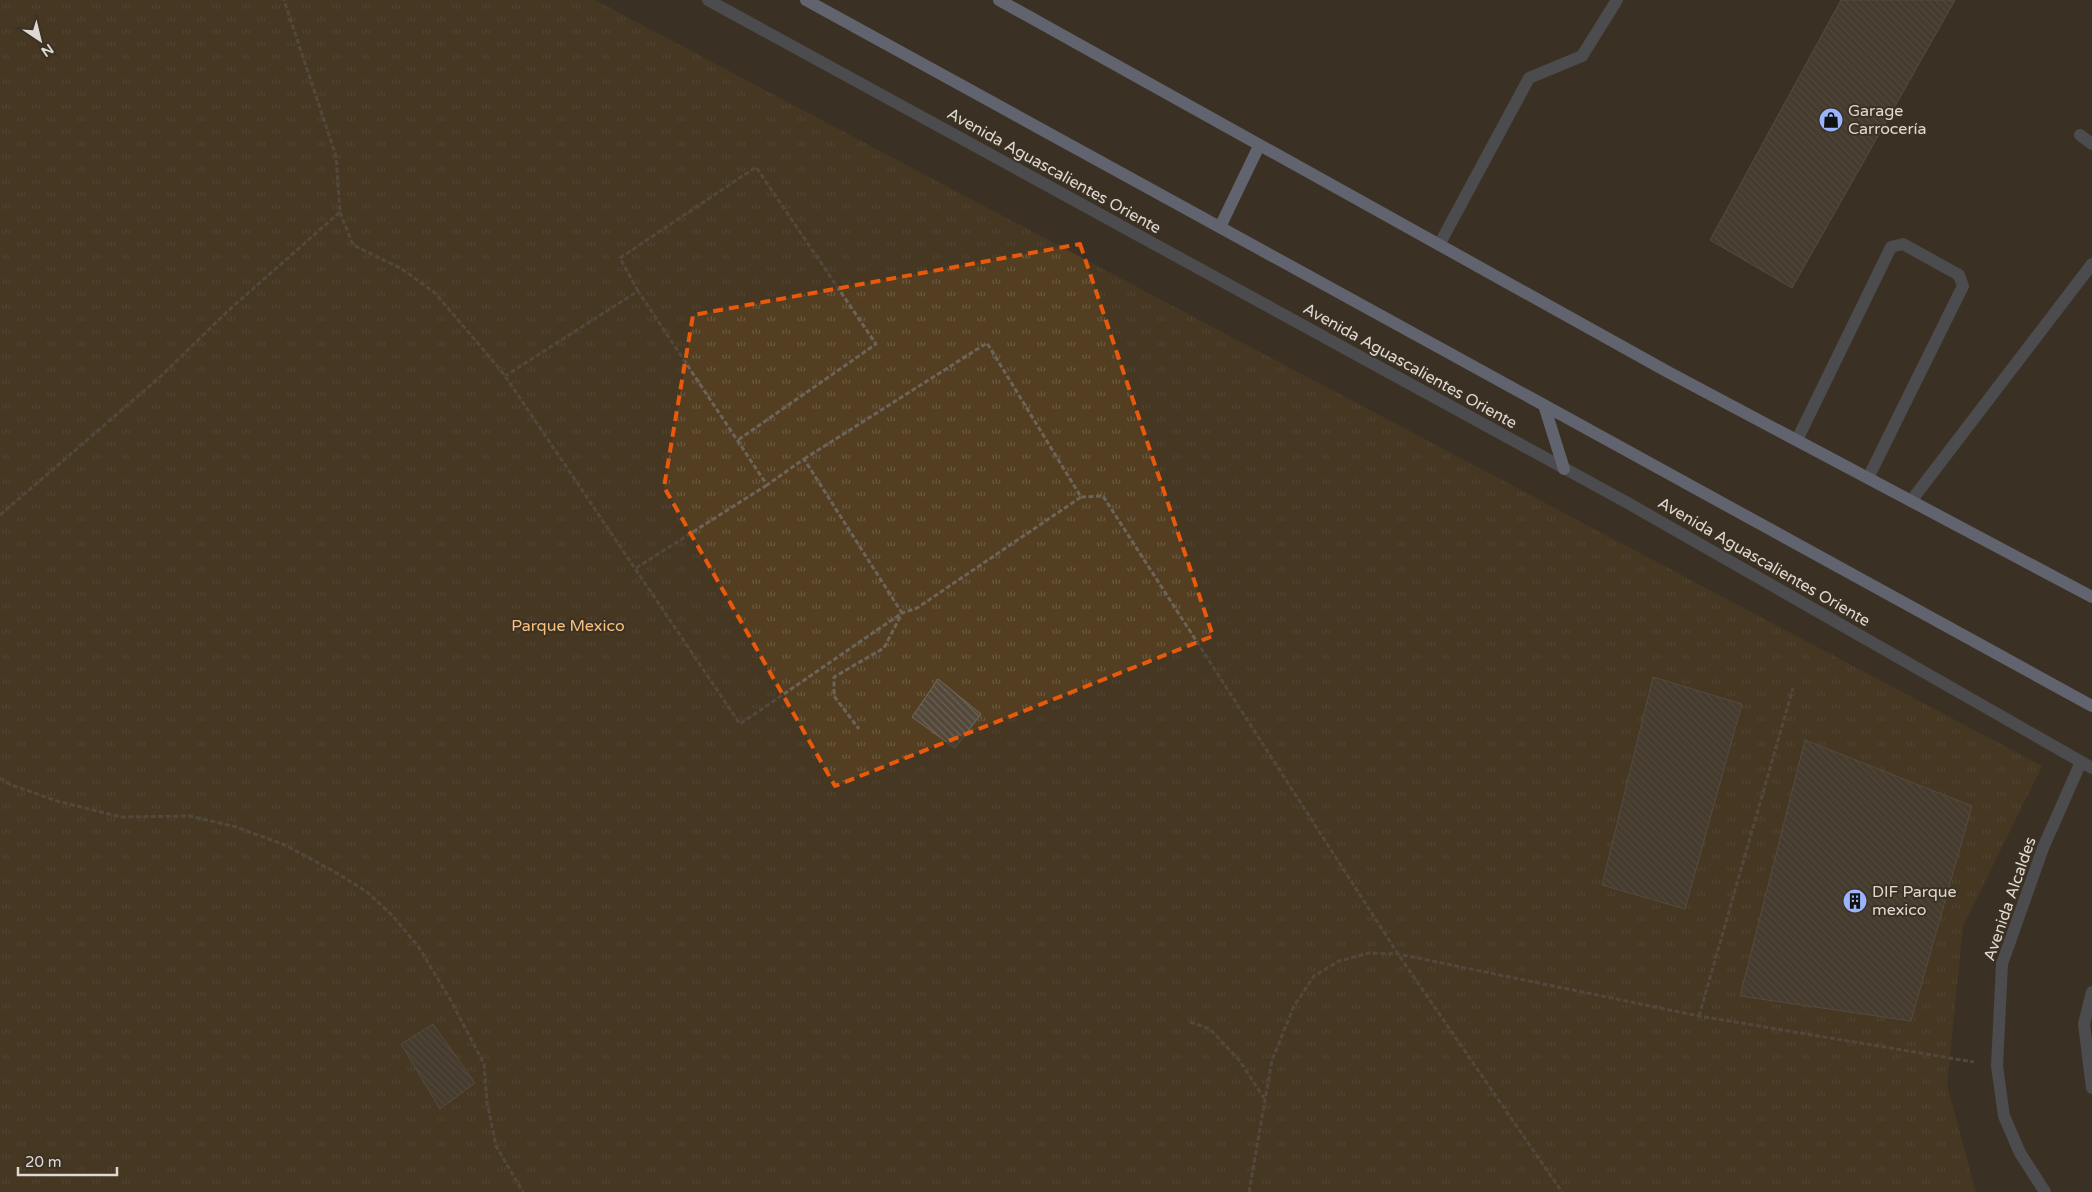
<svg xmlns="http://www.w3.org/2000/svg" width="2092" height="1192" font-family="'Varela Round',sans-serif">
<defs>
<pattern id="park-tufts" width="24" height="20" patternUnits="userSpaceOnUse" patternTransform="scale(1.25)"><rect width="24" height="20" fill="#533e21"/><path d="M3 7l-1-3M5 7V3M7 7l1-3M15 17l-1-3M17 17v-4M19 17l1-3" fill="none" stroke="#6b5940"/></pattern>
<pattern id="building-back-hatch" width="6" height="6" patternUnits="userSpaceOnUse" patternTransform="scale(1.25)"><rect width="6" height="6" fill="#53483a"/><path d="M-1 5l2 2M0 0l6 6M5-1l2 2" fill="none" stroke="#6b6255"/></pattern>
</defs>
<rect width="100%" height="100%" fill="#3b3124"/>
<!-- park -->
<path fill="url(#park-tufts)" d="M 0,0 L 595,0 L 2042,766 L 1963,926 L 1947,1085 L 1976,1192 L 0,1192 Z"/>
<!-- building -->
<path fill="url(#building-back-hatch)" stroke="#766a5b" d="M 1841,0 L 1955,0 L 1792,288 L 1710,240 Z
M 1653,677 L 1742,704 L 1685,909 L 1602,885 Z
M 938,679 L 981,714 L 955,748 L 912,717 Z
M 1805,740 L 1972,806 L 1911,1021 L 1740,996 Z
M 433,1024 L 475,1083 L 440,1109 L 401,1044 Z"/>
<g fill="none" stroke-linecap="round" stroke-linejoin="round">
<!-- path -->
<path stroke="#6d6459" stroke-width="3" stroke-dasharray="5 2.5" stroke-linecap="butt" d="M 340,212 L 353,245 L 402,269 L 435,293 L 488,355 L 505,376 L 740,724 L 902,613 L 804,459 L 767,485 L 638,291 L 505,376
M 638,291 L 620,258 L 756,167 L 876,344 L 738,440
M 804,459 L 987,343 L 1081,497 L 917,608 L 902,613 L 884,648 L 834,677 L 834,696 L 859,729
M 1081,497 L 1103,496 L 1398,954 L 1562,1192
M 0,515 L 160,377 L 230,309 L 340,212 L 336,156 L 284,0
M 636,568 L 767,485
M 0,778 L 9,784 L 57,801 L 121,817 L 190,816 L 236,827 L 285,845 L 335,872 L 367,892 L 391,914 L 418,946 L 450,999 L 484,1064 L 487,1102 L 496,1146 L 523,1192
M 1699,1016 L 1793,688
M 1190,1022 L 1210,1029 L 1239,1060 L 1264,1098
M 1249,1192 L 1272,1060 L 1294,1006 L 1314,976 L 1339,961 L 1369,953 L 1398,954 L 1699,1016 L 1974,1062"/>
<!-- minor -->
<path stroke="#626a7e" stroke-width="12" d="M 708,0 L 1626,502 L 2092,768
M 2080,135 L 2092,144
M 1439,245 L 1529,78 L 1582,56 L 1617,0
M 1797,440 L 1891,247 L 1903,244 L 1959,275 L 1963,286 L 1868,478
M 1911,501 L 2092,264
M 2092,992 L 2084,1024 L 2092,1088
M 2045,1192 L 2020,1153 L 2004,1116 L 1997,1066 L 2002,964 L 2043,848 L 2081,762"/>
<!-- major -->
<path stroke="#90a0c8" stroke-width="12" d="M 806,0 L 2092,706
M 999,0 L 1668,372 L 2092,597
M 1220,227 L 1259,146
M 1544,405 L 1564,469"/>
</g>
<!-- marked area -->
<path d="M0 0H2092V1192H0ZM 1080,244 L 1213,636 L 835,786 L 664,487 L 693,315 Z" fill="#3b3124" fill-opacity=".55" fill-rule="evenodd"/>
<path fill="none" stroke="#e8590c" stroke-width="4" stroke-dasharray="10 6" stroke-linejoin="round" d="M 1080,244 L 1213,636 L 835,786 L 664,487 L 693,315 Z"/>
<!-- icons -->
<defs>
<symbol id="shop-disc" viewBox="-11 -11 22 22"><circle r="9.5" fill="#9ab5fd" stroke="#3b3124"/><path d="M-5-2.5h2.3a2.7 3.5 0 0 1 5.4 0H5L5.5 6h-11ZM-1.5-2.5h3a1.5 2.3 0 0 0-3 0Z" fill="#111"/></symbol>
<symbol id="building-disc" viewBox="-11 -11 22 22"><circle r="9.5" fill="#9ab5fd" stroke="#3b3124"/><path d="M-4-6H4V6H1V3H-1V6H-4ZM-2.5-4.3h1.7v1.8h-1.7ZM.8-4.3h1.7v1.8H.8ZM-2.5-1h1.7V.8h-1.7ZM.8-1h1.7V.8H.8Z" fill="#111"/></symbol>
</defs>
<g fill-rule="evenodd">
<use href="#shop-disc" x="1817" y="106" width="28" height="28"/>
<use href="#building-disc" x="1841" y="887" width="28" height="28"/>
</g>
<g text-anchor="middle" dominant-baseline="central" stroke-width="4" stroke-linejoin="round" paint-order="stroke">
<!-- poi labels -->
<g font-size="16" fill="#e0d9d1" stroke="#3b3124" text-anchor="start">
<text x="1848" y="111">Garage<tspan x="1848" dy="18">Carrocería</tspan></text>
<text x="1872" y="892">DIF Parque<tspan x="1872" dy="18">mexico</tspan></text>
</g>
<!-- street labels -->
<g font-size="16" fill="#e0d9d1" stroke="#3b3124">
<text transform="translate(1054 171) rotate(29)">Avenida Aguascalientes Oriente</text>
<text transform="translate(1410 366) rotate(29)">Avenida Aguascalientes Oriente</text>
<text transform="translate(1764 562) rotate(30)">Avenida Aguascalientes Oriente</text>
<text transform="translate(2010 899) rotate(-71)">Avenida Alcaldes</text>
</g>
<!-- park labels -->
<g font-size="16" fill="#f6c27f" stroke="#3b3124">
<text x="568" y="626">Parque Mexico</text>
</g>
</g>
<!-- north arrow -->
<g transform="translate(40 40) rotate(145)" stroke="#3b3124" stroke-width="4" paint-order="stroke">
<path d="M0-4L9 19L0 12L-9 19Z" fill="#e0d9d1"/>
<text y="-8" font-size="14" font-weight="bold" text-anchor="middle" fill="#e0d9d1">N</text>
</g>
<!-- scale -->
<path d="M18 1167v8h99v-8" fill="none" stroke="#e0d9d1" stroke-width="2.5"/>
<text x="25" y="1167" font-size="15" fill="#e0d9d1" stroke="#3b3124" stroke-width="4" paint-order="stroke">20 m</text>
</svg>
